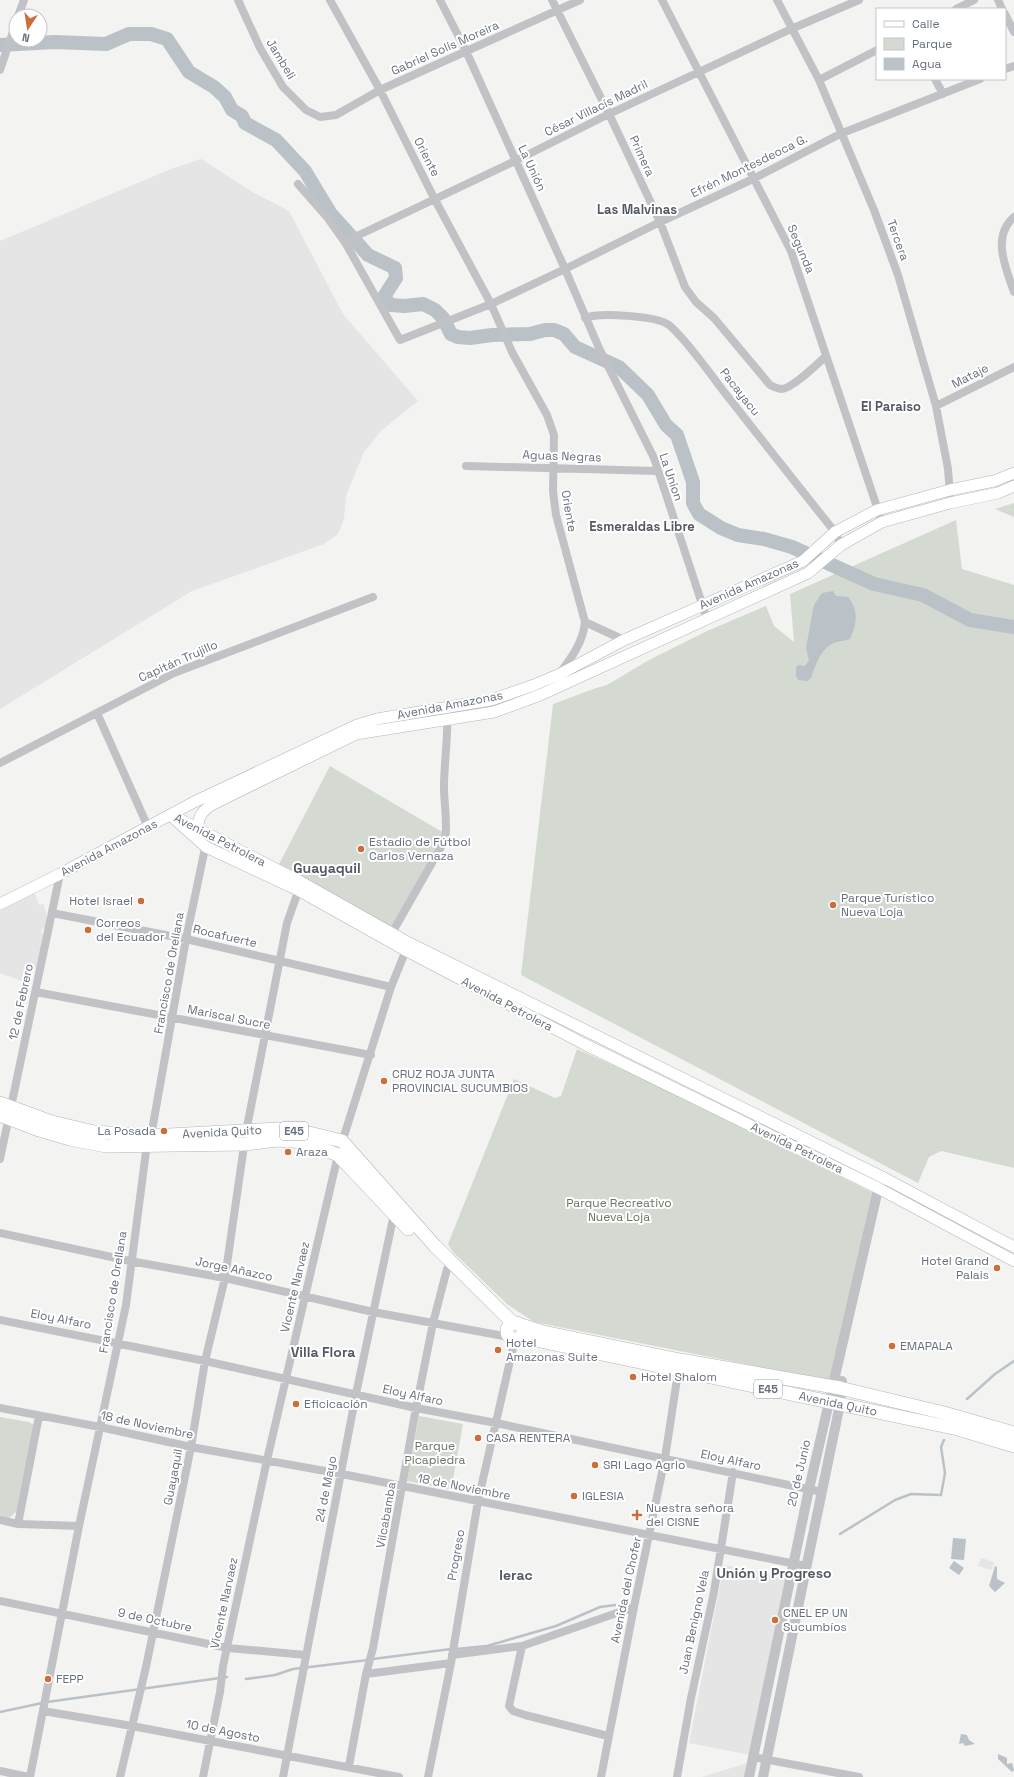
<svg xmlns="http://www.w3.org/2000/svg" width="1014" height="1777" font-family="'Space Grotesk',sans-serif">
<rect width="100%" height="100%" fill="#f3f4f1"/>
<!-- built -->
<path fill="#e4e5e4" d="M 201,159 L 251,191 L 289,211 L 343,314 L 418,401 L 382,430 L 364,452 L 346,496 L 344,519 L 338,534 L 324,544 L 192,591 L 0,709 L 0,241 L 171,169 Z
M 34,891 L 39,905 L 44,904 L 48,923 L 41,931 L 43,935 L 38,967 L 31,971 L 28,980 L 25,982 L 0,973 L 0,911 Z
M 981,1558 L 994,1562 L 992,1570 L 978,1566 Z
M 724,1565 L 788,1576 L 751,1755 L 689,1743 Z
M 747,1763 L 745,1777 L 702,1777 Z"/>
<!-- green -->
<path fill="#d4dad2" d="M 1014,503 L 1014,517 L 995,509 Z
M 956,520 L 962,569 L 1014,585 L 1014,1168 L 941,1151 L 929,1157 L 918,1183 L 521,975 L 553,704 L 596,688 L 607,685 L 649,660 L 707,631 L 766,606 L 774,626 L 794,642 L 790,594 Z
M 330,766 L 444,833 L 392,928 L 278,866 Z
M 577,1049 L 650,1082 L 873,1193 L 830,1381 L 534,1322 L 507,1304 L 453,1252 L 448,1244 L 514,1079 L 555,1098 L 561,1096 Z
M 419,1416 L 463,1424 L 451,1490 L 407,1481 Z
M 0,1417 L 29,1422 L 34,1425 L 17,1511 L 8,1519 L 0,1517 Z"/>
<!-- water -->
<path fill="#bac1c7" d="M 833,591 L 836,596 L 848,597 C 859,610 857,624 850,639 C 844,641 837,641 832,644 C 820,650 815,667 811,678 L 807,681 L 798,680 L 796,676 L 796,668 L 798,665 L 805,666 L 809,660 L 806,648 L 812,615 L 814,605 L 822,593 Z
M 953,1538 L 966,1539 L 964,1560 L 951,1559 Z
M 954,1561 L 964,1568 L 959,1575 L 949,1568 Z
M 995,1566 L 997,1567 L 997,1579 L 1005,1583 L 995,1592 L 989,1586 Z
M 961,1734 L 967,1735 L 969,1740 L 975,1744 L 965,1746 L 963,1743 L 959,1744 Z
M 998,1754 L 1007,1758 L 1007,1764 L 1012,1763 L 1014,1770 L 1012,1772 L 998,1759 Z"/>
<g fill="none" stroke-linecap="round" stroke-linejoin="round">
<!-- stream -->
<path stroke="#bac1c7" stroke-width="2.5" d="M 967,1399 L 995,1374 L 1014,1361
M 840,1534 L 895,1500 L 911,1494 L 941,1495 L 945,1473 L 941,1447 L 944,1440
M 456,1649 L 487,1646 L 556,1626 L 600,1607 L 615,1605 L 625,1607
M 373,1659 L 451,1649
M 246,1679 L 275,1675 L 293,1669 L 368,1660
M 47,1702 L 227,1677
M 0,1712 L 42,1703"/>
<!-- river -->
<path stroke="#bac1c7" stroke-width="14" d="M 0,45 L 55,42 L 106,44 L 129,34 L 151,34 L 167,39 L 189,72 L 214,87 L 225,97 L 232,110 L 242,116 L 245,123 L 276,140 L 290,155 L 305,171 L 331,214 L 368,255 L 395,268 L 396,278 L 385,295 L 386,300 L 391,305 L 404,306 L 423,304 L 435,310 L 443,318 L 451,334 L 458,337 L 470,338 L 492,335 L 530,334 L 545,330 L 554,330 L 564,334 L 575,347 L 619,367 L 648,395 L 666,425 L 677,435 L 693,482 L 693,503 L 699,514 L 721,528 L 738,535 L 764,539 L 792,547 L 874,584 L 923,595 L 970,620 L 1014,627"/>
<defs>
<path id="secondary" d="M 170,815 L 206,847 L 298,890 L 405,950 L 584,1044 L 878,1188 L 1014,1261
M 181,820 L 301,882 L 409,943 L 888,1180 L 1014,1247
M 198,828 C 198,816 202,812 211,805 L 356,734 L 494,712 L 540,695 L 808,573 L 841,545 L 882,522 L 950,503 L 998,493 L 1014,486
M 0,904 L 60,874 L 194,802 L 357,725 L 377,719 L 491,700 L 534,685 L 560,674 L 624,640 L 803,561 L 835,532 L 877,510 L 950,490 L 994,481 L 1014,473"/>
<g id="trunk">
<path id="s1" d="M 0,1103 L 52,1122 L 94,1132 L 151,1136 L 278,1129 L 309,1133 L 342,1141 L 435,1246 L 513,1323"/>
<path d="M 0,1115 L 36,1129 L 70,1139 L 106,1146 L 245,1144 L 277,1140 L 306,1142 L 338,1155 L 408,1229"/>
<circle cx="515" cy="1331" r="8"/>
<path d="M 521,1325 L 543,1332 L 680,1360 L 840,1388 L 944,1413 L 1014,1433"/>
<path id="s2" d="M 521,1337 L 958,1429 L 1014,1446"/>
</g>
</defs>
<!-- secondary casing -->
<use href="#secondary" stroke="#b2b5ba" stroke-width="12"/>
<!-- trunk casing -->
<use href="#trunk" stroke="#b3b5b8" stroke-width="14"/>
<!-- minor -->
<path stroke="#c0c2c5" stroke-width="8" d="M 238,0 L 260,48 L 283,87 L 306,110 L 320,117 L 336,115 L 380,90 L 580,0
M 330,0 L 380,90 L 434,198 L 491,304 L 512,352 L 547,415 L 554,435 L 553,491 L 556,515 L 585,622 C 583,642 572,657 560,673
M 440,0 L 466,51 L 565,269 L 599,348 L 654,458 L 707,619
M 552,0 L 609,114 L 660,222 L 685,287 L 696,302 L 714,318 L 770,385 C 774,387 778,389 782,389 C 793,388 817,364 826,356
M 662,0 L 791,251 L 882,522
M 777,0 L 819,80 L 874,210 L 898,275 L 936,406 L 948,469 L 950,495
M 998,0 L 1002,9
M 956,9 L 974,0
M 1005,14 L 1014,32
M 18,16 L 24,0
M 1005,69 L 1014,66
M 0,70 L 16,23
M 935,79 L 943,94
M 819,80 L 877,50
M 298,184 L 327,217 L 346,244 L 400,340 L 491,304 L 565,269 L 660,222 L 753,179 L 840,134 L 980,79
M 1014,217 C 991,237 1006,268 1014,292
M 346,244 L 359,235 L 515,161 L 609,114 L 791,29 L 859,0
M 585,318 C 599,312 657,316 669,325 C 687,340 710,374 725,393 C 762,440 798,486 835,532 L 841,545
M 936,406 L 1014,367
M 466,466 L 658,471
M 585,622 L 624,640
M 97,713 L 148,827
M 0,763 L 174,673 L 373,597
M 52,913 L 186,939 L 391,987
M 392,933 L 445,840 C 448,822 444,805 444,787 C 444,761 449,733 447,707
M 36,992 L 371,1055
M 0,1159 L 60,874
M 0,1233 L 130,1261 L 225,1278 L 373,1312 L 509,1337
M 0,1320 L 205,1361 L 416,1408 L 496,1423 L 822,1492
M 0,1408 L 100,1427 L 191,1447 L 342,1474 L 806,1566
M 0,1520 L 18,1524 L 79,1526
M 18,1524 L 39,1416
M 0,1601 L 228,1648 L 306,1655
M 522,1646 L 509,1706 L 513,1711 L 525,1715 L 608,1736
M 452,1655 L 522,1646 L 634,1607
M 366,1674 L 451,1663
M 43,1711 L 132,1726 L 399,1777
M 753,1757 L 859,1777
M 349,1766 L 366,1674 L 373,1648 L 416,1408 L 433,1323 L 447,1269
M 0,1771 L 29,1777
M 30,1777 L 79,1526 L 126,1305 L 147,1144 L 151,1136 L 186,939 L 208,834
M 120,1777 L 146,1667 L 191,1447 L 205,1361 L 225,1278 L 246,1132 L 287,923 L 300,886
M 203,1777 L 220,1692 L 223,1666 L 267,1460 L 338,1155 L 391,987 L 408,945
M 283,1777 L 356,1394 L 394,1214 L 396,1213
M 428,1777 L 451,1663 L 478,1501 L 515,1339
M 601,1777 L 634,1607 L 665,1458 L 679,1366
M 677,1777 L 691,1698 L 714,1592 L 733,1472"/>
<!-- tertiary -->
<path stroke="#c0c2c5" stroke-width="10" d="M 749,1777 L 809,1489 L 880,1181
M 763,1777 L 840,1404 L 842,1381"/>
<!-- secondary -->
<use href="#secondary" stroke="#fff" stroke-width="11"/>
<!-- trunk -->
<use href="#trunk" stroke="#fff" stroke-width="13"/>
</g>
<!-- markers -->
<g fill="#cb6e39" stroke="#fff" stroke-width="1.5">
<circle cx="361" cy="849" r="4"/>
<circle cx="141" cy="901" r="4"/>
<circle cx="833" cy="905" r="4"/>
<circle cx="88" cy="930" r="4"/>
<circle cx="384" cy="1081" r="4"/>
<circle cx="164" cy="1131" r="4"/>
<circle cx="288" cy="1152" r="4"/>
<circle cx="997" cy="1268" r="4"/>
<circle cx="892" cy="1346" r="4"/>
<circle cx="498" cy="1350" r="4"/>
<circle cx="633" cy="1377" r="4"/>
<circle cx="296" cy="1404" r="4"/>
<circle cx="478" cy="1438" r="4"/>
<circle cx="595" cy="1465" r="4"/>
<circle cx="574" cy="1496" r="4"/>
<path d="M635 1509h4v4h4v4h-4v4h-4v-4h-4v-4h4z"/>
<circle cx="775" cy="1620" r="4"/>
<circle cx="48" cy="1679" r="4"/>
</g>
<g text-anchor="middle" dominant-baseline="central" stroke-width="4" stroke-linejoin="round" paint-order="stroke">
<!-- shield labels -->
<g fill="#fff" stroke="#959ba5" stroke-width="1">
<rect x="280" y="1122" width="28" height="18" rx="3"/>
<rect x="754" y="1380" width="28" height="18" rx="3"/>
</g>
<g font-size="11" font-weight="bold" fill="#67707e">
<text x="294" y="1131">E45</text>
<text x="768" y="1389">E45</text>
</g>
<!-- street labels -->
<g font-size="12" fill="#67707e" stroke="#fff">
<text transform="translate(445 48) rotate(-24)">Gabriel Solís Moreira</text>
<text transform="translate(281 59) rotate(59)">Jambeli</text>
<text transform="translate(596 108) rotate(-26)">César Villacís Madril</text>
<text transform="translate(642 156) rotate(65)">Primera</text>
<text transform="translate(427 157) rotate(63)">Oriente</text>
<text transform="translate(749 166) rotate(-26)">Efrén Montesdeoca G.</text>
<text transform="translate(532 168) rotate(65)">La Unión</text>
<text transform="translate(898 240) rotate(70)">Tercera</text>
<text transform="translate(801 249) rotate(67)">Segunda</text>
<text transform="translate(970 376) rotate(-27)">Mataje</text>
<text transform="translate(740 392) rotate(52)">Pacayacu</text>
<text transform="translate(562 456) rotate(2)">Aguas Negras</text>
<text transform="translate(671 477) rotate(71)">La Union</text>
<text transform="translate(569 511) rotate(80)">Oriente</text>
<text transform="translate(749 584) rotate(-24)">Avenida Amazonas</text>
<text transform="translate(178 661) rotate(-24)">Capitán Trujillo</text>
<text transform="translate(450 705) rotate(-11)">Avenida Amazonas</text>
<text transform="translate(220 840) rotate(27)">Avenida Petrolera</text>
<text transform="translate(109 848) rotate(-28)">Avenida Amazonas</text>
<text transform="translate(225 936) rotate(13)">Rocafuerte</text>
<text transform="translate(169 973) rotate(-80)">Francisco de Orellana</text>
<text transform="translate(21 1002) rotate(-78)">12 de Febrero</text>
<text transform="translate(507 1004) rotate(28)">Avenida Petrolera</text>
<text transform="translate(229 1017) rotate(11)">Mariscal Sucre</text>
<text stroke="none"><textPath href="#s1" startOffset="227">Avenida Quito</textPath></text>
<text transform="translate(797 1148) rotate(26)">Avenida Petrolera</text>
<text transform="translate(234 1269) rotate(12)">Jorge Añazco</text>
<text transform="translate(295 1287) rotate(-77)">Vicente Narvaez</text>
<text transform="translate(113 1292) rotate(-81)">Francisco de Orellana</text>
<text transform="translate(61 1319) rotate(11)">Eloy Alfaro</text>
<text transform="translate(413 1395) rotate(12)">Eloy Alfaro</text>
<text stroke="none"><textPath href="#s2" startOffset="324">Avenida Quito</textPath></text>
<text transform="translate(147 1425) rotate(12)">18 de Noviembre</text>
<text transform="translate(731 1460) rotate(12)">Eloy Alfaro</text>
<text transform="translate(799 1473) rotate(-77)">20 de Junio</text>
<text transform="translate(173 1477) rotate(-79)">Guayaquil</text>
<text transform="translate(464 1487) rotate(11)">18 de Noviembre</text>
<text transform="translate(326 1489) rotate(-79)">24 de Mayo</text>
<text transform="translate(386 1515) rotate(-80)">Vilcabamba</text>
<text transform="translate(456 1555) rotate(-80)">Progreso</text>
<text transform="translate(626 1590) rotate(-78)">Avenida del Chofer</text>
<text transform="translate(224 1603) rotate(-78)">Vicente Narvaez</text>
<text transform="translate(155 1620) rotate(12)">9 de Octubre</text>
<text transform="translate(694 1622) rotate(-78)">Juan Benigno Vela</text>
<text transform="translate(223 1731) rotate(11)">10 de Agosto</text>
</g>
<!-- poi labels -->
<g font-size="12" fill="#67707e" stroke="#fff" text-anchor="start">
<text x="369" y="842">Estadio de Fútbol<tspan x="369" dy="14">Carlos Vernaza</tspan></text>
<text x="841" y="898">Parque Turístico<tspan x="841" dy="14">Nueva Loja</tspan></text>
<text x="133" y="901" text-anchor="end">Hotel Israel</text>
<text x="96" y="923">Correos<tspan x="96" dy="14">del Ecuador</tspan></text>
<text x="392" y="1074">CRUZ ROJA JUNTA<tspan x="392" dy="14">PROVINCIAL SUCUMBIOS</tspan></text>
<text x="156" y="1131" text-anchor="end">La Posada</text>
<text x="296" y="1152">Araza</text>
<text x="989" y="1261" text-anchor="end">Hotel Grand<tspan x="989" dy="14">Palais</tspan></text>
<text x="506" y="1343">Hotel<tspan x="506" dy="14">Amazonas Suite</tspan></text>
<text x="900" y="1346">EMAPALA</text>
<text x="641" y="1377">Hotel Shalom</text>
<text x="304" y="1404">Eficicación</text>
<text x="486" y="1438">CASA RENTERA</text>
<text x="603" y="1465">SRI Lago Agrio</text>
<text x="582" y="1496">IGLESIA</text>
<text x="646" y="1508">Nuestra señora<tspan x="646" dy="14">del CISNE</tspan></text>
<text x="783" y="1613">CNEL EP UN<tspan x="783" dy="14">Sucumbíos</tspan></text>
<text x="56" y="1679">FEPP</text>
</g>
<!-- park labels -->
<g font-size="12" fill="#667665" stroke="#fff">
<text x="619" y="1203">Parque Recreativo<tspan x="619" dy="14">Nueva Loja</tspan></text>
<text x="435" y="1446">Parque<tspan x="435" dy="14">Picapiedra</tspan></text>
</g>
<!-- neighbourhood labels -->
<g font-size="13" font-weight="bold" fill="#545a64" stroke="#fff">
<text x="637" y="209">Las Malvinas</text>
<text x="891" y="406">El Paraiso</text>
<text x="642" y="526">Esmeraldas Libre</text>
</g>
<!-- quarter labels -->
<g font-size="14" font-weight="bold" fill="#545a64" stroke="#fff">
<text x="327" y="868">Guayaquil</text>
<text x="323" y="1352">Villa Flora</text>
<text x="774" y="1573">Unión y Progreso</text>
<text x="516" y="1575">Ierac</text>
</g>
</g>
<!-- legend -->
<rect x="876" y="8" width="130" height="72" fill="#ffffff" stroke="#c2c6cb"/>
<rect x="884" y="21" width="20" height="6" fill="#ffffff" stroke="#c2c6cb"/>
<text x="912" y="28" font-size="12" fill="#67707e">Calle</text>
<rect x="884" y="38" width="20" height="12" fill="#d4dad2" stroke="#c2c6cb"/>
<text x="912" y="48" font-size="12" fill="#67707e">Parque</text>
<rect x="884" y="58" width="20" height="12" fill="#bac1c7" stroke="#c2c6cb"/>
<text x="912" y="68" font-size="12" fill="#67707e">Agua</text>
<!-- north arrow -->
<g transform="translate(28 28) rotate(192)"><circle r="19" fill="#ffffff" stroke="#c2c6cb"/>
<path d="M0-3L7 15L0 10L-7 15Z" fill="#cb6e39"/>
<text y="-6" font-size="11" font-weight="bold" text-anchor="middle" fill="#67707e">N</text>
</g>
</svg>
